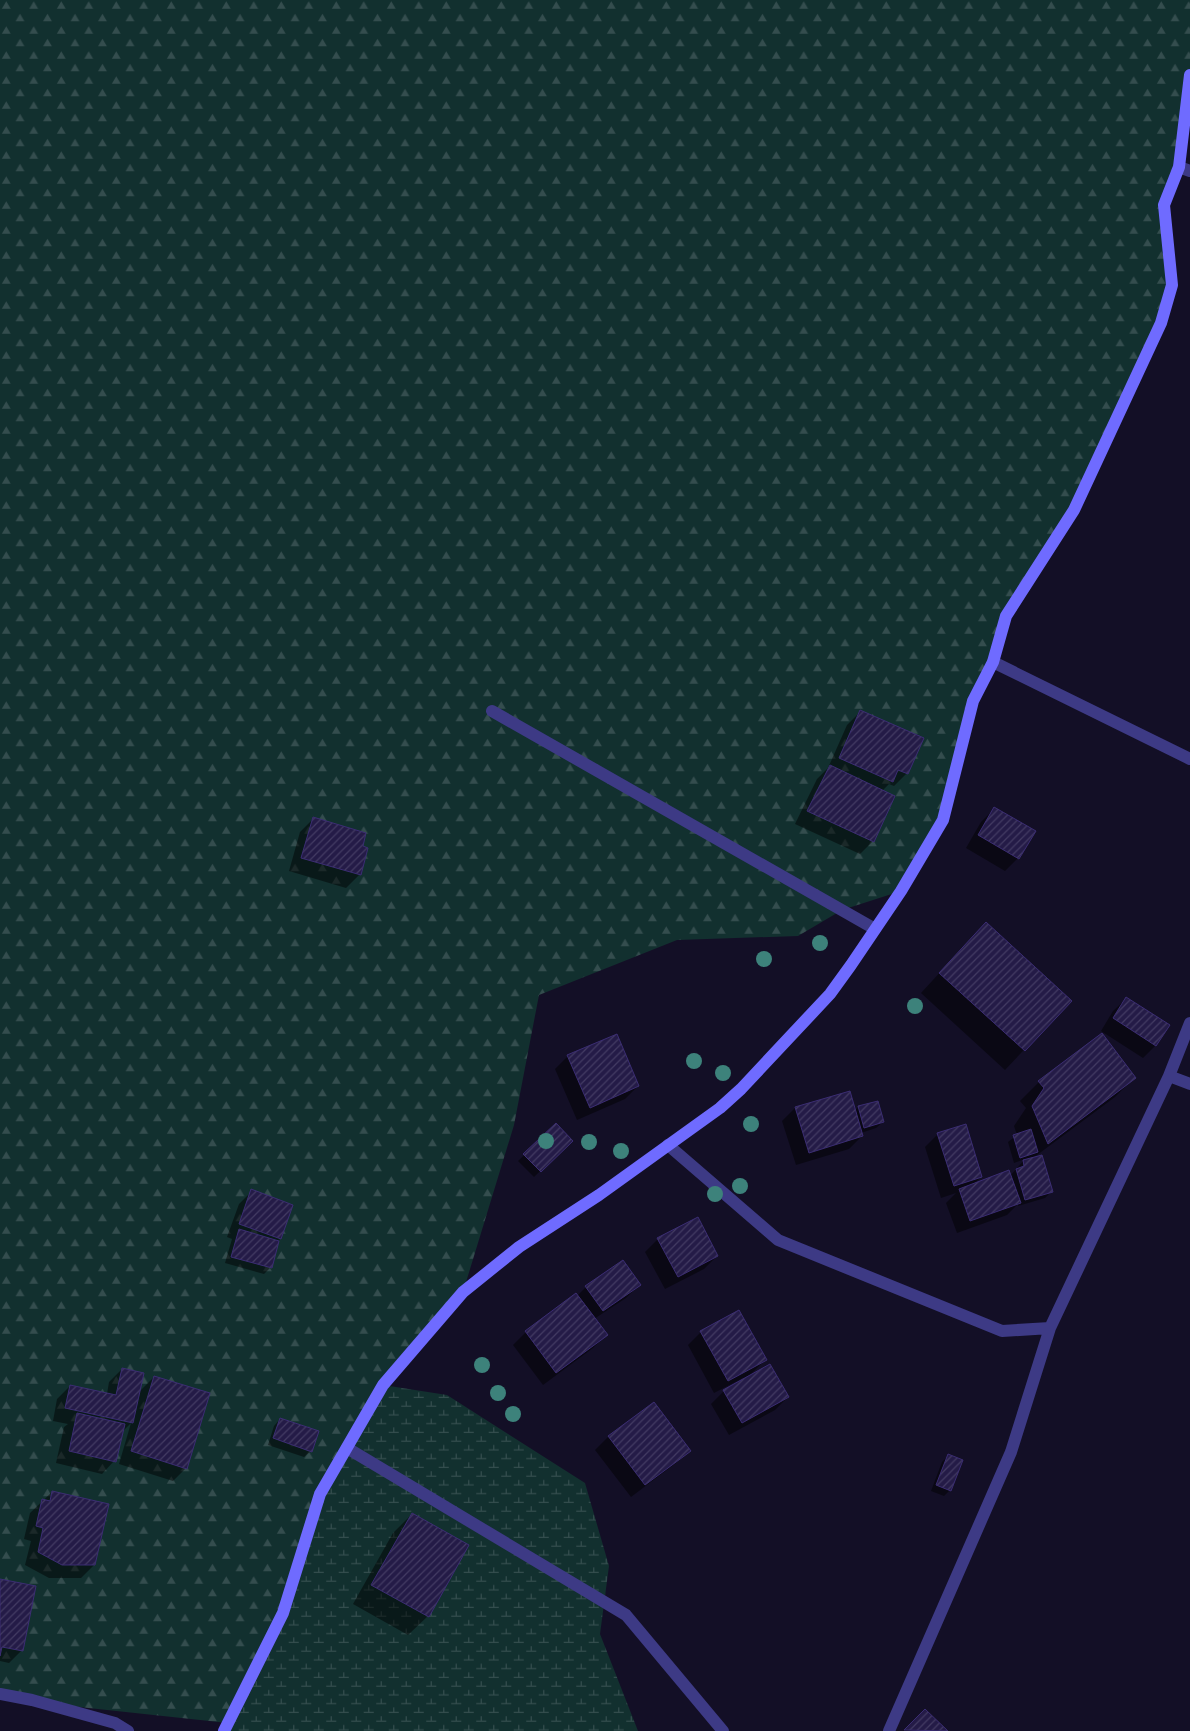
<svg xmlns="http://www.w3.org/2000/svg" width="1190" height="1731" font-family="Arial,sans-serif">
<defs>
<pattern id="forest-firs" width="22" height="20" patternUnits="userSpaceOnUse" patternTransform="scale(1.25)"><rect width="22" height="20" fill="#12302f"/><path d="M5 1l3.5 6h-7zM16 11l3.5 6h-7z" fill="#344d4e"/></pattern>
<pattern id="wetland-marsh" width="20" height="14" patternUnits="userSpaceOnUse" patternTransform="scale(1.25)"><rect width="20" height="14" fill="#12302f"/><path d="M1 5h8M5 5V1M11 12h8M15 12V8" fill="none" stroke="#344d4e"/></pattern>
<pattern id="building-hatch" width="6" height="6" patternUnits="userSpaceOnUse" patternTransform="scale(1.25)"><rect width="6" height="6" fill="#241b47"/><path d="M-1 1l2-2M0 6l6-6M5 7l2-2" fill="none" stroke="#433b63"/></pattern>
</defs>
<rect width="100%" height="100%" fill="#130f26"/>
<!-- forest -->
<path fill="url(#forest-firs)" d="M 0,0 L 1190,0 L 1190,75 L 1179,167 L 1164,205 L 1172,285 L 1074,510 L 1006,616 L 973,701 L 943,820 L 901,891 L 842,910 L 798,936 L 677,940 L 539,995 L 514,1125 L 463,1292 L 383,1385 L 283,1613 L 228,1723 L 5,1699 L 0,1696 Z"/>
<!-- wetland -->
<path fill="url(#wetland-marsh)" d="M 383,1385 L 447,1395 L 585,1483 L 609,1566 L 600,1634 L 638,1731 L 224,1731 L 283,1613 L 320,1494 Z"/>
<!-- shadow -->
<path fill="#0007" d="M 860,712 L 907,773 L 894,786 L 889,784 L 882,791 L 873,841 L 860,854 L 795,824 L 817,779 L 828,768 L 847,725 Z
M 994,809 L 1018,858 L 1005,871 L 966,848 L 981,822 Z
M 313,819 L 367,849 L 359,875 L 346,888 L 289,871 L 300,832 Z
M 967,943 L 1070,1001 L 1005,1070 L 921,993 Z
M 1126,999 L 1156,1045 L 1143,1058 L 1101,1031 L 1113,1011 Z
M 1101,1035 L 1134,1078 L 1115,1097 L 1033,1158 L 1051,1192 L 1045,1198 L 1018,1206 L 1018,1204 L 1007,1215 L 957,1233 L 946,1203 L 956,1193 L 941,1198 L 925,1147 L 938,1134 L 981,1177 L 973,1185 L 1010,1176 L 1025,1159 L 1014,1163 L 1008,1142 L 1017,1135 L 1014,1126 L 1026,1108 L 1020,1101 L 1039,1082 Z
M 568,1056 L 638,1086 L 625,1099 L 577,1120 L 555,1069 Z
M 859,1107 L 883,1122 L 876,1128 L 861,1133 L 862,1136 L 849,1149 L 796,1165 L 782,1121 L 795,1108 L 854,1111 Z
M 556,1125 L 571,1141 L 534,1177 L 518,1161 Z
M 252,1191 L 292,1205 L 280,1239 L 277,1242 L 270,1268 L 264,1274 L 225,1263 L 232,1239 L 227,1237 L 239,1204 Z
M 658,1239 L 717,1256 L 704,1269 L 665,1289 L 645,1252 Z
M 639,1285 L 626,1298 L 594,1319 L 606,1335 L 593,1348 L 543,1385 L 513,1345 L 526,1332 L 577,1296 L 586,1287 Z
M 701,1332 L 766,1359 L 749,1376 L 788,1397 L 775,1410 L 729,1435 L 711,1404 L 724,1391 L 744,1380 L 743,1378 L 714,1393 L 688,1345 Z
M 122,1369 L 138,1393 L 154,1377 L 186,1468 L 173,1481 L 119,1464 L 131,1423 L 121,1433 L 114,1461 L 102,1474 L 56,1463 L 64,1427 L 68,1424 L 53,1421 L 57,1399 L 70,1386 L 107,1394 L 109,1382 Z
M 654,1404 L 689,1450 L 676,1463 L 631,1497 L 595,1450 L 608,1437 Z
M 280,1419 L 311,1451 L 304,1457 L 268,1445 L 274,1426 Z
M 948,1456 L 950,1490 L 944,1496 L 931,1491 L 942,1462 Z
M 52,1492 L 94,1565 L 81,1578 L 49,1578 L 25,1565 L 31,1541 L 24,1539 L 30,1513 Z
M 412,1514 L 428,1616 L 408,1635 L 353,1604 L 393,1533 Z
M 0,1580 L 22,1650 L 9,1663 L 0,1661 Z
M 925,1711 L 947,1731 L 905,1731 Z"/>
<!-- building -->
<path fill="url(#building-hatch)" stroke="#3b2d73" d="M 860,710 L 924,738 L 908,774 L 898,770 L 893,782 L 839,758 Z
M 830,765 L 895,796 L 874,842 L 807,811 Z
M 994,807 L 1036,831 L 1019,859 L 978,835 Z
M 313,817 L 366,833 L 363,846 L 368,848 L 361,875 L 301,858 Z
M 986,922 L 1072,1001 L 1025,1051 L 939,973 Z
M 1126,997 L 1170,1025 L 1156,1046 L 1113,1018 Z
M 1102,1033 L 1136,1078 L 1048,1144 L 1032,1106 L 1044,1088 L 1038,1081 Z
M 617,1034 L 639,1086 L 590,1108 L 567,1055 Z
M 850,1091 L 863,1136 L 809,1153 L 795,1107 Z
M 878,1101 L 884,1122 L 864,1128 L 858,1106 Z
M 556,1123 L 573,1141 L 541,1172 L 523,1154 Z
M 966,1124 L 982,1177 L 954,1186 L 937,1133 Z
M 1031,1129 L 1038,1152 L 1020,1158 L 1013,1135 Z
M 1042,1155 L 1053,1192 L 1025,1200 L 1016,1169 L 1024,1166 L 1023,1160 Z
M 1009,1170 L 1021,1203 L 970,1221 L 959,1189 Z
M 251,1189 L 293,1205 L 281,1239 L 239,1224 Z
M 698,1217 L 718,1256 L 678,1277 L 657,1238 Z
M 239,1229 L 279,1241 L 272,1268 L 231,1257 Z
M 623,1260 L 641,1285 L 603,1311 L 585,1286 Z
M 576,1293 L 608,1335 L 556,1373 L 525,1331 Z
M 739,1310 L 767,1360 L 728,1381 L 700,1331 Z
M 770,1364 L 789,1397 L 742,1423 L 723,1390 Z
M 122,1368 L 144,1373 L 133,1423 L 65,1408 L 70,1385 L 116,1395 Z
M 154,1376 L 210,1393 L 187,1469 L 131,1451 Z
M 654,1402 L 691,1451 L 645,1485 L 608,1436 Z
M 77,1413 L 125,1424 L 116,1462 L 69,1451 Z
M 280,1418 L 319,1431 L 312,1452 L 273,1438 Z
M 948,1454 L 963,1460 L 951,1491 L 936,1485 Z
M 52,1491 L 109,1504 L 95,1565 L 62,1565 L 38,1552 L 43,1528 L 36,1526 L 42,1499 L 50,1501 Z
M 412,1513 L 469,1545 L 429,1617 L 371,1585 Z
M 0,1579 L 36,1586 L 23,1651 L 2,1647 L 0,1656 Z
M 925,1709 L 948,1731 L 904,1730 Z"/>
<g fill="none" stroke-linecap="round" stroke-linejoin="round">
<!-- street -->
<path stroke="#3d3a85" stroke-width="12" d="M 1179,167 L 1190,171
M 993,662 L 1190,759
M 492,711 L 875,929
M 1169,1076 L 1190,1084
M 668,1145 L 778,1240 L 1002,1331 L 1050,1328
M 347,1448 L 626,1615 L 723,1731
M 0,1694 L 32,1700 L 115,1723 L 128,1731
M 889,1731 L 1011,1452 L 1050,1328 L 1169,1076 L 1190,1023"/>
<!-- secondary -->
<path stroke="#6f6bff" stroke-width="12" d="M 224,1731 L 283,1613 L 320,1494 L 383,1385 L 463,1292 L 519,1247 L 599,1195 L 720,1108 L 741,1089 L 830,994 L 851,965 L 901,891 L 943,820 L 973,701 L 993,662 L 1006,616 L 1074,510 L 1161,323 L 1172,285 L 1164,205 L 1179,167 L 1190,75"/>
</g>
<!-- trees -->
<g fill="#3d827b">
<circle cx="820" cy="943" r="8"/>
<circle cx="764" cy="959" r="8"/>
<circle cx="915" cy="1006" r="8"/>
<circle cx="694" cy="1061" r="8"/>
<circle cx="723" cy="1073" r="8"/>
<circle cx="751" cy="1124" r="8"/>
<circle cx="546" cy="1141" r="8"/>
<circle cx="589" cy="1142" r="8"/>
<circle cx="621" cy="1151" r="8"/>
<circle cx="740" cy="1186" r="8"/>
<circle cx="715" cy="1194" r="8"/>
<circle cx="482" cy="1365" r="8"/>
<circle cx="498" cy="1393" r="8"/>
<circle cx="513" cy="1414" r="8"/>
</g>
</svg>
